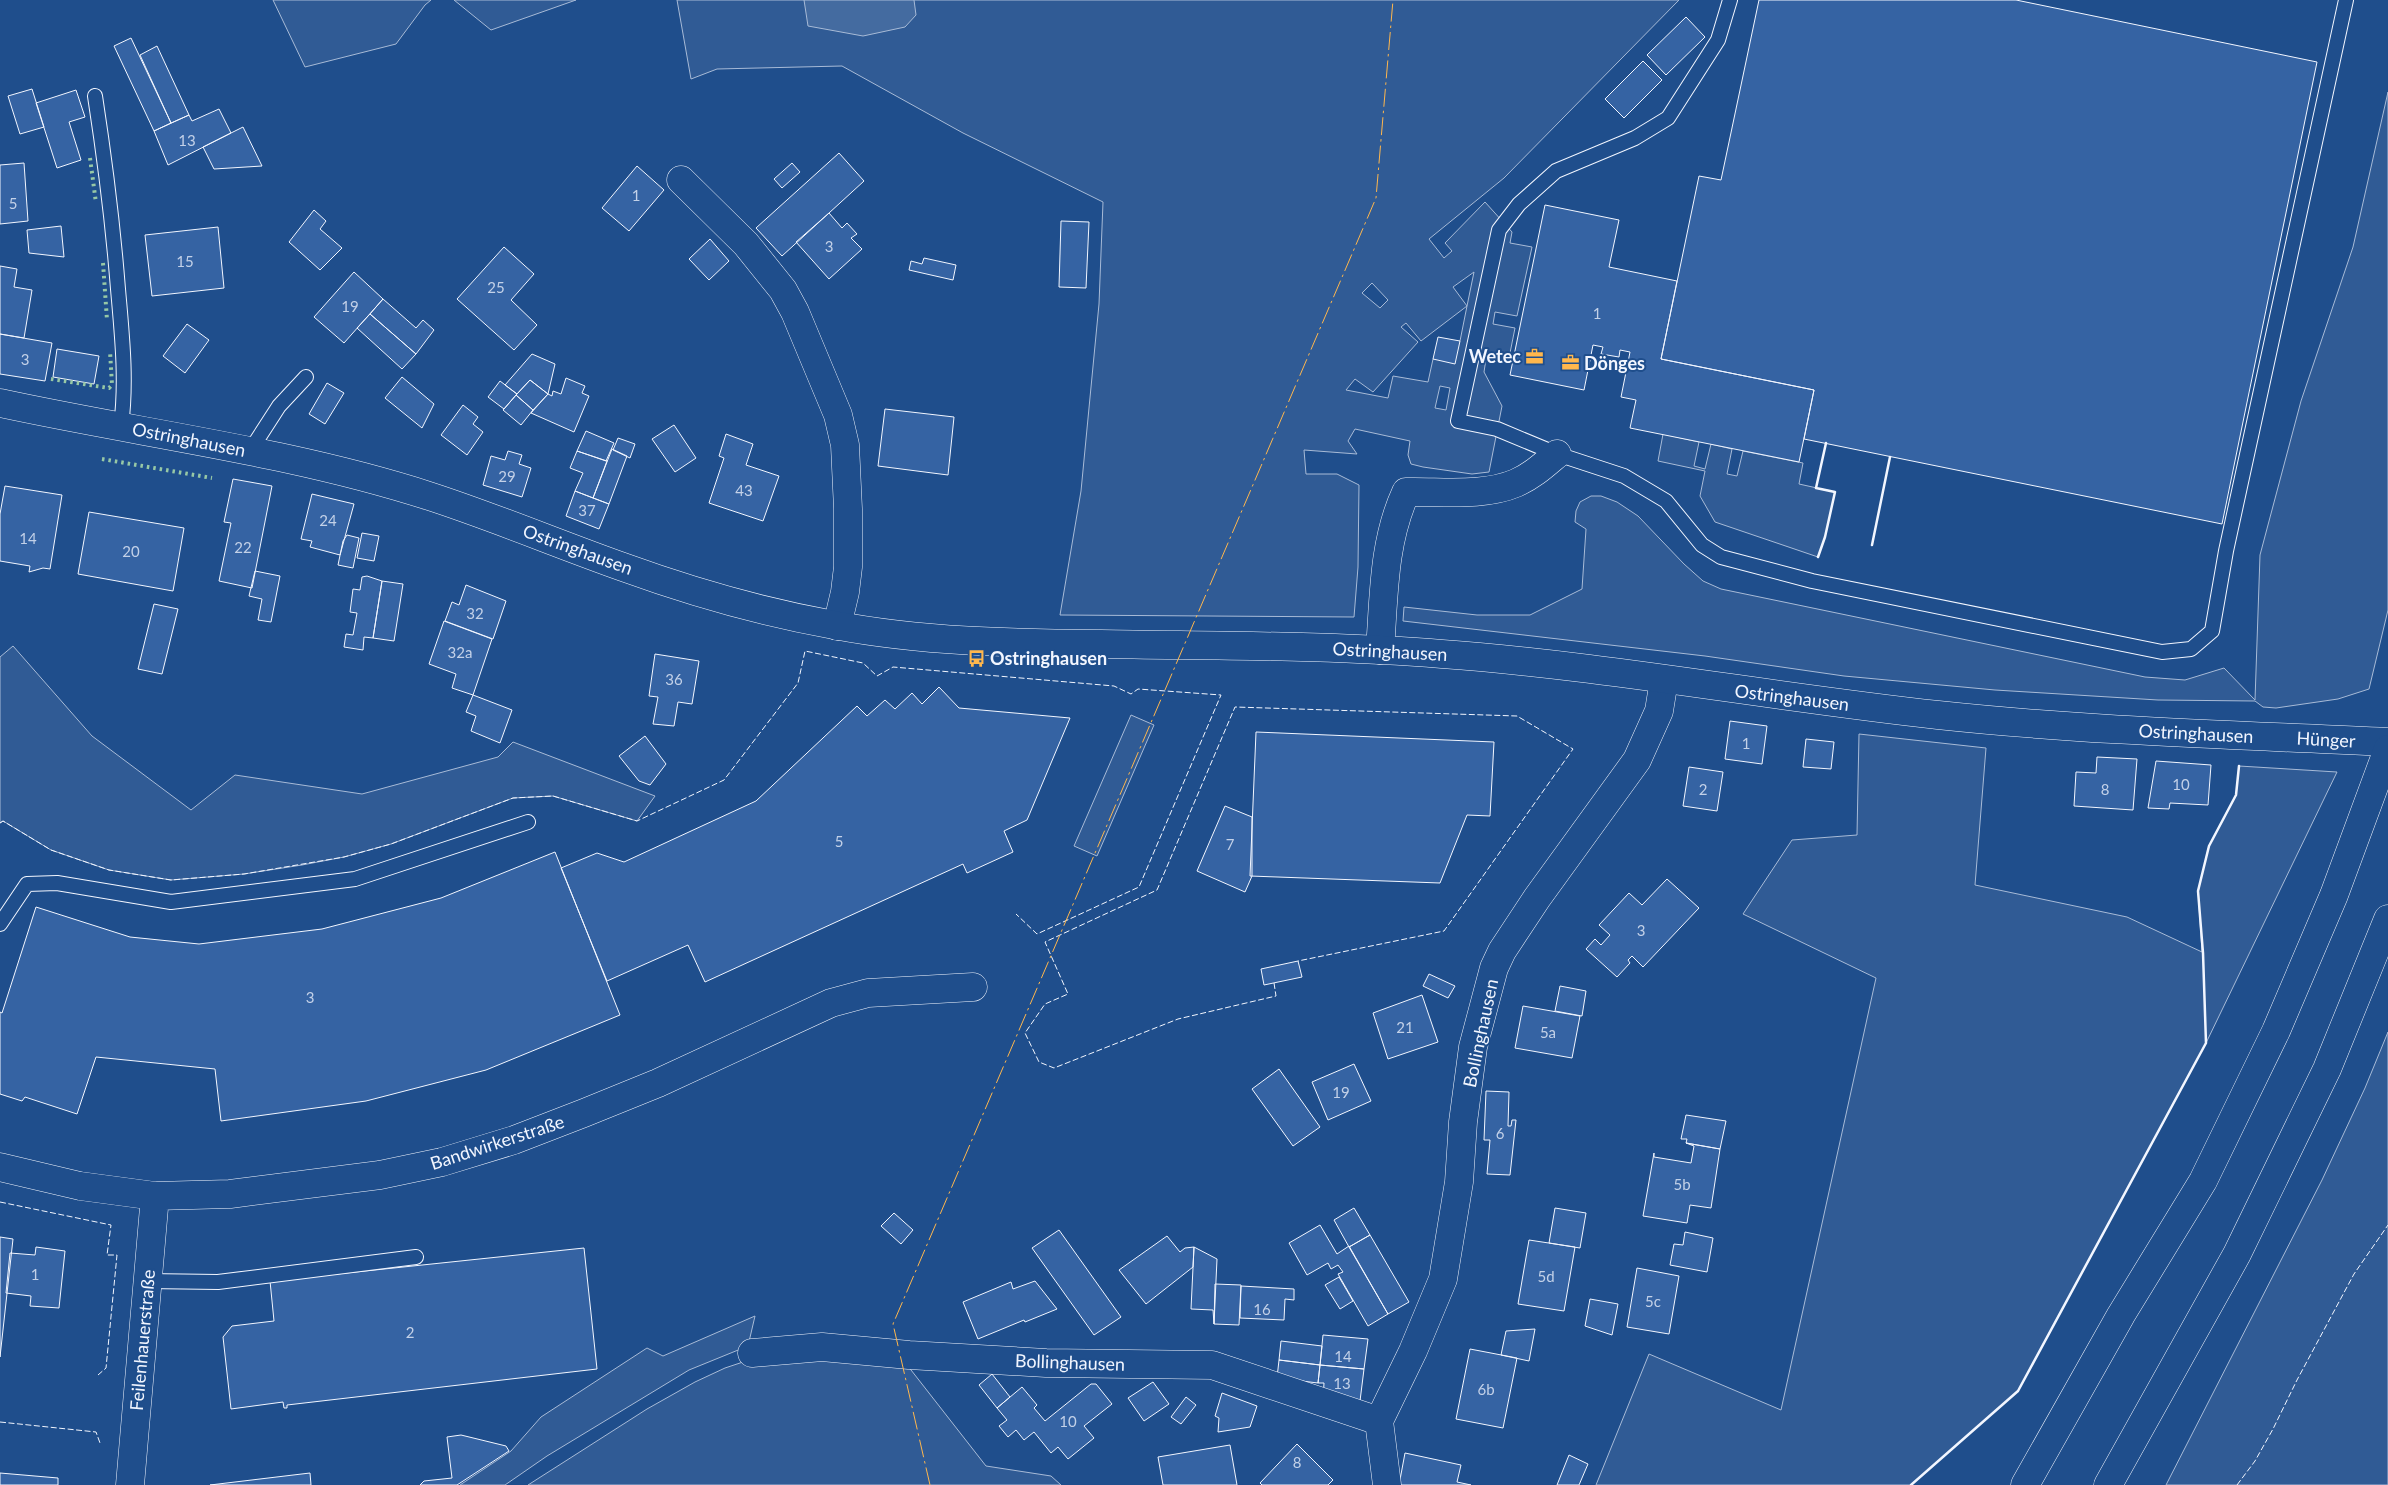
<svg xmlns="http://www.w3.org/2000/svg" width="2388" height="1485" font-family="Lato,sans-serif">
<rect width="100%" height="100%" fill="#1f4e8c"/>
<!-- built -->
<path fill="#305b95" stroke="#a8bbd7" fill-rule="evenodd" d="M 273,0 L 431,0 L 425,5 L 396,44 L 305,67 Z
M 454,0 L 576,0 L 491,30 Z
M 677,0 L 1679,0 L 1504,178 L 1429,239 L 1444,258 L 1452,251 L 1445,243 L 1485,202 L 1512,232 L 1510,243 L 1532,247 L 1517,316 L 1495,312 L 1493,324 L 1515,328 L 1508,363 L 1486,359 L 1484,372 L 1502,406 L 1489,472 L 1472,474 L 1423,467 L 1411,464 L 1408,455 L 1410,441 L 1355,429 L 1348,441 L 1357,454 L 1304,450 L 1306,474 L 1337,474 L 1359,485 L 1358,567 L 1354,617 L 1060,615 L 1081,491 L 1099,304 L 1103,202 L 963,133 L 842,66 L 717,69 L 691,79 ZM 1474,272 L 1467,306 L 1453,287 ZM 1372,283 L 1388,300 L 1380,308 L 1362,293 ZM 1467,306 L 1460,341 L 1433,359 L 1428,382 L 1393,376 L 1388,398 L 1346,390 L 1355,379 L 1373,392 L 1418,342 L 1401,327 L 1406,323 L 1421,341 ZM 1440,386 L 1450,388 L 1446,410 L 1435,408 Z
M 2388,92 L 2388,610 L 2369,689 L 2338,699 L 2276,708 L 2263,707 L 2255,701 L 2158,700 L 1995,690 L 1844,676 L 1705,656 L 1403,621 L 1404,607 L 1477,615 L 1530,615 L 1582,589 L 1586,529 L 1575,522 L 1576,511 L 1580,502 L 1591,496 L 1601,496 L 1617,502 L 1638,516 L 1684,564 L 1703,581 L 1721,589 L 2145,677 L 2185,680 L 2224,668 L 2255,700 L 2260,555 L 2301,401 L 2353,247 Z
M 1663,434 L 1699,442 L 1694,466 L 1705,469 L 1711,444 L 1732,449 L 1727,474 L 1737,476 L 1743,451 L 1803,463 L 1799,484 L 1835,492 L 1825,537 L 1818,557 L 1715,522 L 1700,496 L 1705,471 L 1658,461 Z
M 13,646 L 92,736 L 191,810 L 235,775 L 362,794 L 498,757 L 513,742 L 655,796 L 637,821 L 553,796 L 513,798 L 391,844 L 344,857 L 302,865 L 244,874 L 171,880 L 109,870 L 51,850 L 3,821 L 0,823 L 0,657 Z
M 1131,715 L 1154,725 L 1097,856 L 1074,846 Z
M 1859,734 L 1986,748 L 1975,885 L 2127,917 L 2202,952 L 2198,891 L 2209,846 L 2236,795 L 2239,766 L 2337,772 L 2206,1043 L 2018,1391 L 1911,1485 L 1596,1485 L 1649,1354 L 1781,1410 L 1876,978 L 1743,914 L 1792,840 L 1857,835 Z
M 2388,1032 L 2388,1485 L 2166,1485 L 2322,1180 L 2365,1088 Z
M 755,1316 L 748,1346 L 689,1370 L 547,1456 L 505,1485 L 460,1485 L 511,1451 L 541,1417 L 647,1348 L 663,1356 Z
M 755,1358 L 904,1361 L 986,1466 L 1051,1476 L 1061,1485 L 528,1485 L 647,1409 L 695,1382 L 725,1368 Z"/>
<!-- water -->
<path fill="#446ba0" stroke="#a8bbd7" d="M 804,0 L 914,0 L 916,15 L 905,27 L 863,36 L 808,26 Z"/>
<!-- building -->
<path fill="#3563a3" stroke="#f2f6ff" d="M 1759,0 L 2016,0 L 2317,62 L 2222,524 L 1804,439 L 1814,390 L 1661,359 L 1699,176 L 1721,180 Z
M 1686,17 L 1705,37 L 1666,75 L 1647,55 Z
M 131,38 L 171,123 L 154,131 L 114,46 Z
M 157,46 L 189,115 L 171,123 L 140,55 Z
M 1643,61 L 1662,80 L 1624,118 L 1605,99 Z
M 32,89 L 44,127 L 20,134 L 8,96 Z
M 76,90 L 85,117 L 69,122 L 81,160 L 57,168 L 36,103 Z
M 219,109 L 231,133 L 168,165 L 154,131 L 189,115 L 192,121 Z
M 243,127 L 262,166 L 214,169 L 203,147 Z
M 839,153 L 864,181 L 782,256 L 756,228 Z
M 24,163 L 28,221 L 0,224 L 0,165 Z
M 792,163 L 800,172 L 782,188 L 774,179 Z
M 637,166 L 664,190 L 629,231 L 602,208 Z
M 1545,205 L 1619,220 L 1609,267 L 1677,281 L 1661,359 L 1814,390 L 1799,462 L 1630,428 L 1636,400 L 1621,397 L 1630,352 L 1620,350 L 1619,357 L 1601,354 L 1603,347 L 1593,345 L 1584,390 L 1510,375 Z
M 314,210 L 326,221 L 320,229 L 342,248 L 320,270 L 289,242 Z
M 829,213 L 842,228 L 847,223 L 857,234 L 851,238 L 862,249 L 829,279 L 796,242 Z
M 1061,221 L 1089,222 L 1086,288 L 1059,287 Z
M 61,226 L 64,257 L 29,253 L 27,230 Z
M 218,227 L 224,288 L 152,296 L 145,235 Z
M 710,239 L 729,261 L 709,280 L 689,259 Z
M 504,247 L 534,274 L 511,300 L 537,325 L 514,350 L 457,299 Z
M 924,258 L 956,265 L 953,280 L 909,270 L 911,261 L 922,264 Z
M 0,266 L 17,269 L 14,287 L 32,290 L 24,338 L 0,334 Z
M 354,272 L 383,299 L 344,343 L 314,317 Z
M 383,299 L 416,328 L 423,320 L 434,330 L 416,354 L 370,314 Z
M 370,314 L 416,354 L 402,369 L 357,328 Z
M 187,324 L 209,340 L 185,373 L 163,356 Z
M 0,334 L 52,343 L 45,381 L 0,374 Z
M 1438,337 L 1460,341 L 1455,364 L 1433,359 Z
M 57,349 L 99,356 L 94,384 L 53,377 Z
M 532,354 L 555,364 L 548,394 L 530,380 L 517,394 L 505,385 Z
M 402,377 L 434,404 L 422,428 L 385,398 Z
M 566,378 L 585,386 L 582,393 L 589,396 L 574,432 L 531,413 L 548,394 L 552,396 L 553,391 L 561,394 Z
M 530,380 L 548,394 L 533,410 L 516,395 Z
M 500,381 L 517,394 L 504,409 L 488,397 Z
M 327,383 L 344,393 L 325,424 L 309,414 Z
M 516,395 L 533,410 L 521,425 L 503,410 Z
M 463,405 L 478,417 L 473,424 L 483,432 L 467,455 L 441,435 Z
M 885,409 L 954,417 L 948,475 L 878,466 Z
M 674,425 L 696,458 L 675,472 L 652,439 Z
M 586,431 L 614,443 L 606,461 L 577,451 Z
M 726,434 L 753,444 L 746,465 L 779,476 L 763,521 L 709,503 L 724,458 L 719,456 Z
M 618,438 L 635,444 L 630,458 L 613,450 Z
M 612,449 L 627,456 L 609,504 L 593,498 Z
M 508,451 L 522,455 L 519,464 L 531,468 L 522,497 L 483,485 L 491,456 L 505,460 Z
M 577,451 L 607,461 L 593,498 L 575,491 L 583,473 L 570,468 Z
M 233,479 L 272,486 L 252,588 L 219,581 L 231,523 L 224,522 Z
M 5,486 L 62,495 L 50,569 L 43,568 L 29,572 L 30,566 L 0,561 L 0,514 Z
M 575,491 L 609,504 L 599,529 L 566,516 Z
M 312,494 L 354,504 L 340,555 L 310,547 L 312,541 L 301,539 Z
M 89,512 L 184,528 L 173,591 L 78,574 Z
M 362,533 L 379,536 L 374,561 L 357,558 Z
M 347,535 L 359,538 L 353,568 L 338,565 L 343,541 Z
M 255,571 L 280,576 L 271,622 L 258,620 L 262,599 L 249,596 Z
M 367,576 L 382,581 L 373,638 L 364,637 L 363,650 L 344,647 L 346,634 L 353,635 L 357,613 L 350,612 L 353,589 L 360,590 L 362,577 Z
M 382,581 L 403,584 L 394,641 L 373,638 Z
M 466,585 L 506,601 L 493,639 L 445,621 L 452,602 L 459,605 Z
M 154,604 L 178,609 L 162,674 L 138,669 Z
M 444,621 L 492,639 L 473,695 L 452,688 L 456,674 L 429,664 Z
M 655,654 L 699,661 L 692,704 L 678,702 L 674,726 L 653,724 L 658,697 L 649,696 Z
M 939,687 L 959,708 L 1070,718 L 1027,820 L 1004,831 L 1013,852 L 967,873 L 963,864 L 705,982 L 688,945 L 607,981 L 561,868 L 597,853 L 624,862 L 756,801 L 857,706 L 867,716 L 885,700 L 895,709 L 912,693 L 922,704 Z
M 473,695 L 512,710 L 500,743 L 471,731 L 476,716 L 466,712 Z
M 1730,721 L 1767,726 L 1762,764 L 1725,759 Z
M 1256,732 L 1494,742 L 1490,816 L 1467,815 L 1440,883 L 1250,876 Z
M 645,736 L 666,764 L 650,785 L 639,781 L 619,756 Z
M 1806,739 L 1834,742 L 1831,769 L 1803,767 Z
M 2097,757 L 2137,759 L 2133,810 L 2074,806 L 2076,772 L 2096,773 Z
M 2156,761 L 2211,765 L 2208,805 L 2170,803 L 2169,809 L 2148,808 Z
M 1689,767 L 1723,772 L 1717,811 L 1683,806 Z
M 1225,806 L 1252,817 L 1252,876 L 1245,892 L 1197,871 Z
M 555,852 L 620,1015 L 486,1070 L 366,1101 L 221,1121 L 215,1069 L 96,1057 L 77,1114 L 25,1097 L 22,1101 L 0,1094 L 0,1012 L 2,1013 L 36,907 L 130,937 L 199,944 L 322,929 L 441,898 Z
M 1667,879 L 1699,908 L 1643,967 L 1632,956 L 1628,960 L 1630,963 L 1617,977 L 1586,949 L 1595,939 L 1601,945 L 1610,935 L 1599,925 L 1629,893 L 1642,905 Z
M 1298,961 L 1302,977 L 1264,985 L 1261,969 Z
M 1429,974 L 1455,986 L 1448,998 L 1423,986 Z
M 1560,986 L 1586,991 L 1582,1016 L 1555,1011 Z
M 1422,995 L 1438,1042 L 1388,1059 L 1373,1013 Z
M 1523,1006 L 1580,1016 L 1572,1058 L 1515,1048 Z
M 1354,1064 L 1371,1101 L 1328,1120 L 1312,1082 Z
M 1279,1069 L 1320,1127 L 1293,1146 L 1252,1089 Z
M 1486,1091 L 1509,1092 L 1508,1126 L 1511,1126 L 1512,1120 L 1516,1120 L 1510,1175 L 1487,1174 L 1490,1140 L 1484,1140 Z
M 1686,1115 L 1726,1121 L 1720,1149 L 1686,1143 L 1687,1139 L 1681,1139 Z
M 1686,1143 L 1720,1149 L 1711,1208 L 1690,1205 L 1687,1223 L 1643,1216 L 1654,1153 L 1654,1157 L 1691,1163 L 1694,1146 Z
M 1354,1208 L 1370,1235 L 1349,1247 L 1334,1220 Z
M 1555,1208 L 1586,1213 L 1580,1248 L 1549,1243 Z
M 894,1213 L 913,1230 L 901,1244 L 881,1226 Z
M 1320,1225 L 1337,1254 L 1349,1246 L 1388,1314 L 1368,1326 L 1338,1274 L 1343,1272 L 1338,1265 L 1331,1269 L 1328,1263 L 1307,1275 L 1289,1243 Z
M 1059,1230 L 1121,1317 L 1094,1335 L 1032,1248 Z
M 1685,1232 L 1713,1238 L 1707,1272 L 1670,1265 L 1674,1244 L 1683,1245 Z
M 1370,1235 L 1409,1302 L 1388,1314 L 1349,1247 Z
M 1167,1236 L 1180,1252 L 1185,1248 L 1194,1247 L 1193,1267 L 1146,1304 L 1119,1270 Z
M 0,1237 L 13,1239 L 0,1357 Z
M 1529,1240 L 1575,1247 L 1564,1311 L 1518,1304 Z
M 36,1247 L 65,1251 L 59,1308 L 30,1306 L 31,1296 L 6,1293 L 10,1253 L 35,1255 Z
M 1194,1247 L 1217,1259 L 1214,1324 L 1213,1310 L 1191,1309 Z
M 584,1248 L 597,1369 L 287,1405 L 287,1408 L 284,1408 L 283,1402 L 231,1409 L 223,1337 L 232,1326 L 274,1321 L 270,1281 Z
M 1637,1268 L 1679,1276 L 1669,1334 L 1627,1327 Z
M 1339,1277 L 1353,1301 L 1340,1309 L 1325,1285 Z
M 1035,1281 L 1057,1309 L 1025,1322 L 1024,1320 L 978,1339 L 963,1302 L 1011,1282 L 1013,1289 Z
M 1215,1284 L 1241,1285 L 1239,1325 L 1214,1324 Z
M 1241,1286 L 1294,1289 L 1294,1300 L 1285,1299 L 1284,1320 L 1240,1318 Z
M 1590,1299 L 1618,1304 L 1612,1335 L 1585,1326 Z
M 1535,1329 L 1529,1361 L 1501,1355 L 1506,1331 Z
M 1323,1335 L 1368,1339 L 1364,1369 L 1320,1365 Z
M 1281,1341 L 1322,1346 L 1320,1365 L 1279,1360 Z
M 1470,1349 L 1517,1358 L 1503,1428 L 1456,1419 Z
M 1279,1360 L 1320,1365 L 1318,1383 L 1277,1378 Z
M 1320,1365 L 1364,1369 L 1360,1401 L 1323,1399 L 1324,1383 L 1318,1383 Z
M 992,1374 L 1010,1397 L 997,1408 L 979,1385 Z
M 1153,1382 L 1169,1404 L 1144,1421 L 1128,1398 Z
M 1091,1384 L 1096,1384 L 1112,1404 L 1084,1426 L 1094,1438 L 1068,1459 L 1058,1447 L 1051,1453 L 1034,1432 L 1024,1440 L 1016,1430 L 1008,1437 L 999,1426 L 1007,1420 L 997,1408 L 1022,1387 L 1037,1405 L 1034,1408 L 1045,1421 Z
M 1222,1393 L 1257,1406 L 1250,1427 L 1218,1432 L 1219,1418 L 1215,1416 Z
M 1186,1397 L 1196,1405 L 1181,1424 L 1171,1417 Z
M 461,1435 L 506,1446 L 509,1451 L 457,1485 L 420,1485 L 424,1481 L 452,1478 L 447,1437 Z
M 1297,1444 L 1333,1480 L 1328,1485 L 1262,1485 L 1260,1483 Z
M 1230,1445 L 1237,1485 L 1163,1485 L 1158,1457 Z
M 1405,1453 L 1461,1465 L 1457,1482 L 1471,1485 L 1399,1485 Z
M 1569,1455 L 1588,1464 L 1579,1485 L 1557,1485 Z
M 0,1473 L 58,1478 L 58,1485 L 0,1485 Z
M 310,1473 L 311,1485 L 210,1485 Z"/>
<g fill="none" stroke-linecap="round" stroke-linejoin="round">
<defs>
<path id="lane" d="M 1730,0 L 1718,40 L 1668,118 L 1635,138 L 1556,171 L 1519,204 L 1499,230 L 1458,421 L 1497,429 L 1557,454 L 1624,476 L 1666,501 L 1702,545 L 1721,557 L 1812,581 L 2162,652 L 2191,649 L 2212,631 L 2226,551 L 2346,0
M 95,96 C 105,161 113,225 118,289 C 122,335 127,381 121,426
M 250,451 L 279,406 L 306,377
M 0,924 L 27,884 L 57,883 L 171,902 L 355,879 L 528,822
M 147,1281 L 218,1282 L 416,1257"/>
<path id="street" d="M 681,180 L 746,244 L 783,290 L 795,312 L 838,415 L 845,445 L 848,509 L 848,567 L 845,592 L 837,626
M 1380,650 C 1384,596 1383,542 1406,492 C 1441,491 1483,497 1516,483 C 1532,476 1544,465 1557,454
M 0,1167 L 80,1186 L 155,1196 L 230,1194 L 380,1175 L 442,1162 L 514,1140 L 584,1113 L 658,1083 L 831,1003 L 868,993 L 973,987
M 752,1353 L 822,1347 L 909,1355 L 1046,1363 L 1212,1365 L 1379,1421
M 130,1485 L 155,1196
M 1387,1485 L 1379,1421 L 1413,1351 L 1443,1279 L 1459,1182 L 1463,1122 L 1473,1047 L 1494,968 L 1502,951 L 1537,898 L 1637,760 L 1659,711 L 1664,680"/>
<path id="primary" d="M 0,403 C 143,434 289,451 429,496 C 494,517 558,544 623,567 C 692,592 762,612 834,625 C 923,642 1012,643 1101,644 C 1215,646 1329,645 1442,654 C 1608,666 1772,697 1938,715 C 2087,731 2238,735 2388,742"/>
<path id="highway" d="M 2025,1485 L 2121,1315 L 2203,1181 L 2276,1031 L 2334,895 L 2388,749
M 2108,1485 L 2237,1254 L 2327,1069 L 2388,919"/>
</defs>
<!-- lane casing -->
<use href="#lane" stroke="#f2f6ff" stroke-width="16"/>
<!-- street casing -->
<use href="#street" stroke="#f2f6ff" stroke-width="29"/>
<!-- primary casing -->
<use href="#primary" stroke="#f2f6ff" stroke-width="29"/>
<!-- highway casing -->
<use href="#highway" stroke="#f2f6ff" stroke-width="29"/>
<!-- lane -->
<use href="#lane" stroke="#1f4e8c" stroke-width="14"/>
<!-- street -->
<use href="#street" stroke="#1f4e8c" stroke-width="28"/>
<!-- primary -->
<use href="#primary" stroke="#1f4e8c" stroke-width="28"/>
<!-- highway -->
<use href="#highway" stroke="#1f4e8c" stroke-width="28"/>
<!-- hedge -->
<path stroke="#97c8a6" stroke-width="4" stroke-dasharray="2.5 4" stroke-linecap="butt" d="M 90,158 L 96,203
M 103,263 L 107,320
M 51,379 L 109,388 L 112,385 L 110,351
M 102,459 L 212,478"/>
<!-- fence -->
<path stroke="#f2f6ff" stroke-width="1" stroke-dasharray="6 2.5" stroke-linecap="butt" d="M 0,823 L 3,821 L 51,850 L 109,870 L 171,880 L 244,874 L 344,857 L 391,844 L 513,798 L 553,796 L 637,821 L 724,780 L 798,683 L 805,651 L 863,663 L 877,676 L 893,667 L 1114,686 L 1131,694 L 1138,689 L 1221,695 L 1139,887 L 1037,934 L 1016,914
M 1274,983 L 1276,996 L 1178,1019 L 1054,1068 L 1039,1062 L 1025,1033 L 1045,1004 L 1068,994 L 1045,942 L 1157,890 L 1235,707 L 1517,716 L 1573,749 L 1444,931 L 1298,961
M 0,1202 L 111,1225 L 107,1255 L 117,1255 L 106,1368 L 98,1375
M 0,1422 L 96,1432 L 100,1443
M 2237,1485 L 2255,1461 L 2273,1429 L 2297,1380 L 2354,1274 L 2388,1225"/>
<!-- wall -->
<path stroke="#f2f6ff" stroke-width="2.5" d="M 1872,545 L 1890,457
M 1818,557 L 1825,537 L 1835,492 L 1816,488 L 1826,443
M 1911,1485 L 2018,1391 L 2206,1043 L 2203,953 L 2198,891 L 2209,846 L 2236,795 L 2239,766"/>
<!-- power -->
<path stroke="#ffb74d" stroke-width="1" stroke-dasharray="18 4 2.5 4" stroke-linecap="butt" d="M 930,1485 L 893,1324 L 1376,198 L 1393,0"/>
</g>
<!-- icons -->
<defs>
<symbol id="office-bare" viewBox="-9 -9 18 18"><path d="M-6-3h4V-5.5h4V-3h4V5H-6ZM-1-4.5V-3h2v-1.5ZM-6 0V1H6V0Z" fill="#ffb74d" stroke="#1f4e8c" stroke-width="2.5" paint-order="stroke"/></symbol>
<symbol id="bus-bare" viewBox="-9 -9 18 18"><path d="M-5-6H5V4H4V6H2V4H-2V6H-4V4H-5ZM-3.5-4V0h7V-4ZM-3.5 1.2v1.5H-2V1.2ZM2 1.2v1.5H3.5V1.2Z" fill="#ffb74d" stroke="#1f4e8c" stroke-width="2.5" paint-order="stroke"/></symbol>
</defs>
<g fill-rule="evenodd">
<use href="#office-bare" x="1522" y="344" width="25" height="25"/>
<use href="#office-bare" x="1558" y="350" width="25" height="25"/>
<use href="#bus-bare" x="964" y="646" width="25" height="25"/>
</g>
<g text-anchor="middle" dominant-baseline="central" stroke-width="4" stroke-linejoin="round" paint-order="stroke">
<!-- number labels -->
<g font-size="15" fill="#c3d1e8">
<text x="187" y="140">13</text>
<text x="636" y="195">1</text>
<text x="13" y="203">5</text>
<text x="829" y="246">3</text>
<text x="185" y="261">15</text>
<text x="496" y="287">25</text>
<text x="350" y="306">19</text>
<text x="1597" y="313">1</text>
<text x="25" y="359">3</text>
<text x="507" y="476">29</text>
<text x="744" y="490">43</text>
<text x="587" y="510">37</text>
<text x="328" y="520">24</text>
<text x="28" y="538">14</text>
<text x="243" y="547">22</text>
<text x="131" y="551">20</text>
<text x="475" y="613">32</text>
<text x="460" y="652">32a</text>
<text x="674" y="679">36</text>
<text x="1746" y="743">1</text>
<text x="2181" y="784">10</text>
<text x="1703" y="789">2</text>
<text x="2105" y="789">8</text>
<text x="839" y="841">5</text>
<text x="1230" y="844">7</text>
<text x="1641" y="930">3</text>
<text x="310" y="997">3</text>
<text x="1405" y="1027">21</text>
<text x="1548" y="1032">5a</text>
<text x="1341" y="1092">19</text>
<text x="1500" y="1133">6</text>
<text x="1682" y="1184">5b</text>
<text x="35" y="1274">1</text>
<text x="1546" y="1276">5d</text>
<text x="1653" y="1301">5c</text>
<text x="1262" y="1309">16</text>
<text x="410" y="1332">2</text>
<text x="1343" y="1356">14</text>
<text x="1342" y="1383">13</text>
<text x="1486" y="1389">6b</text>
<text x="1068" y="1421">10</text>
<text x="1297" y="1462">8</text>
</g>
<!-- poi labels -->
<g font-size="18" font-weight="bold" fill="#f2f6ff" stroke="#1f4e8c" text-anchor="start">
<text x="1521" y="356" text-anchor="end">Wetec</text>
<text x="1584" y="363">Dönges</text>
<text x="990" y="658">Ostringhausen</text>
</g>
<!-- street labels -->
<g font-size="18" fill="#f2f6ff" stroke="#1f4e8c">
<text transform="translate(189 439) rotate(11)">Ostringhausen</text>
<text transform="translate(578 549) rotate(20)">Ostringhausen</text>
<text transform="translate(1390 651) rotate(3)">Ostringhausen</text>
<text transform="translate(1792 697) rotate(7)">Ostringhausen</text>
<text transform="translate(2196 733) rotate(3)">Ostringhausen</text>
<text transform="translate(2326 739) rotate(3)">Hünger</text>
<text transform="translate(1480 1033) rotate(-78)">Bollinghausen</text>
<text transform="translate(497 1142) rotate(-18)">Bandwirkerstraße</text>
<text transform="translate(142 1340) rotate(-85)">Feilenhauerstraße</text>
<text transform="translate(1070 1362) rotate(2)">Bollinghausen</text>
</g>
</g>
</svg>
